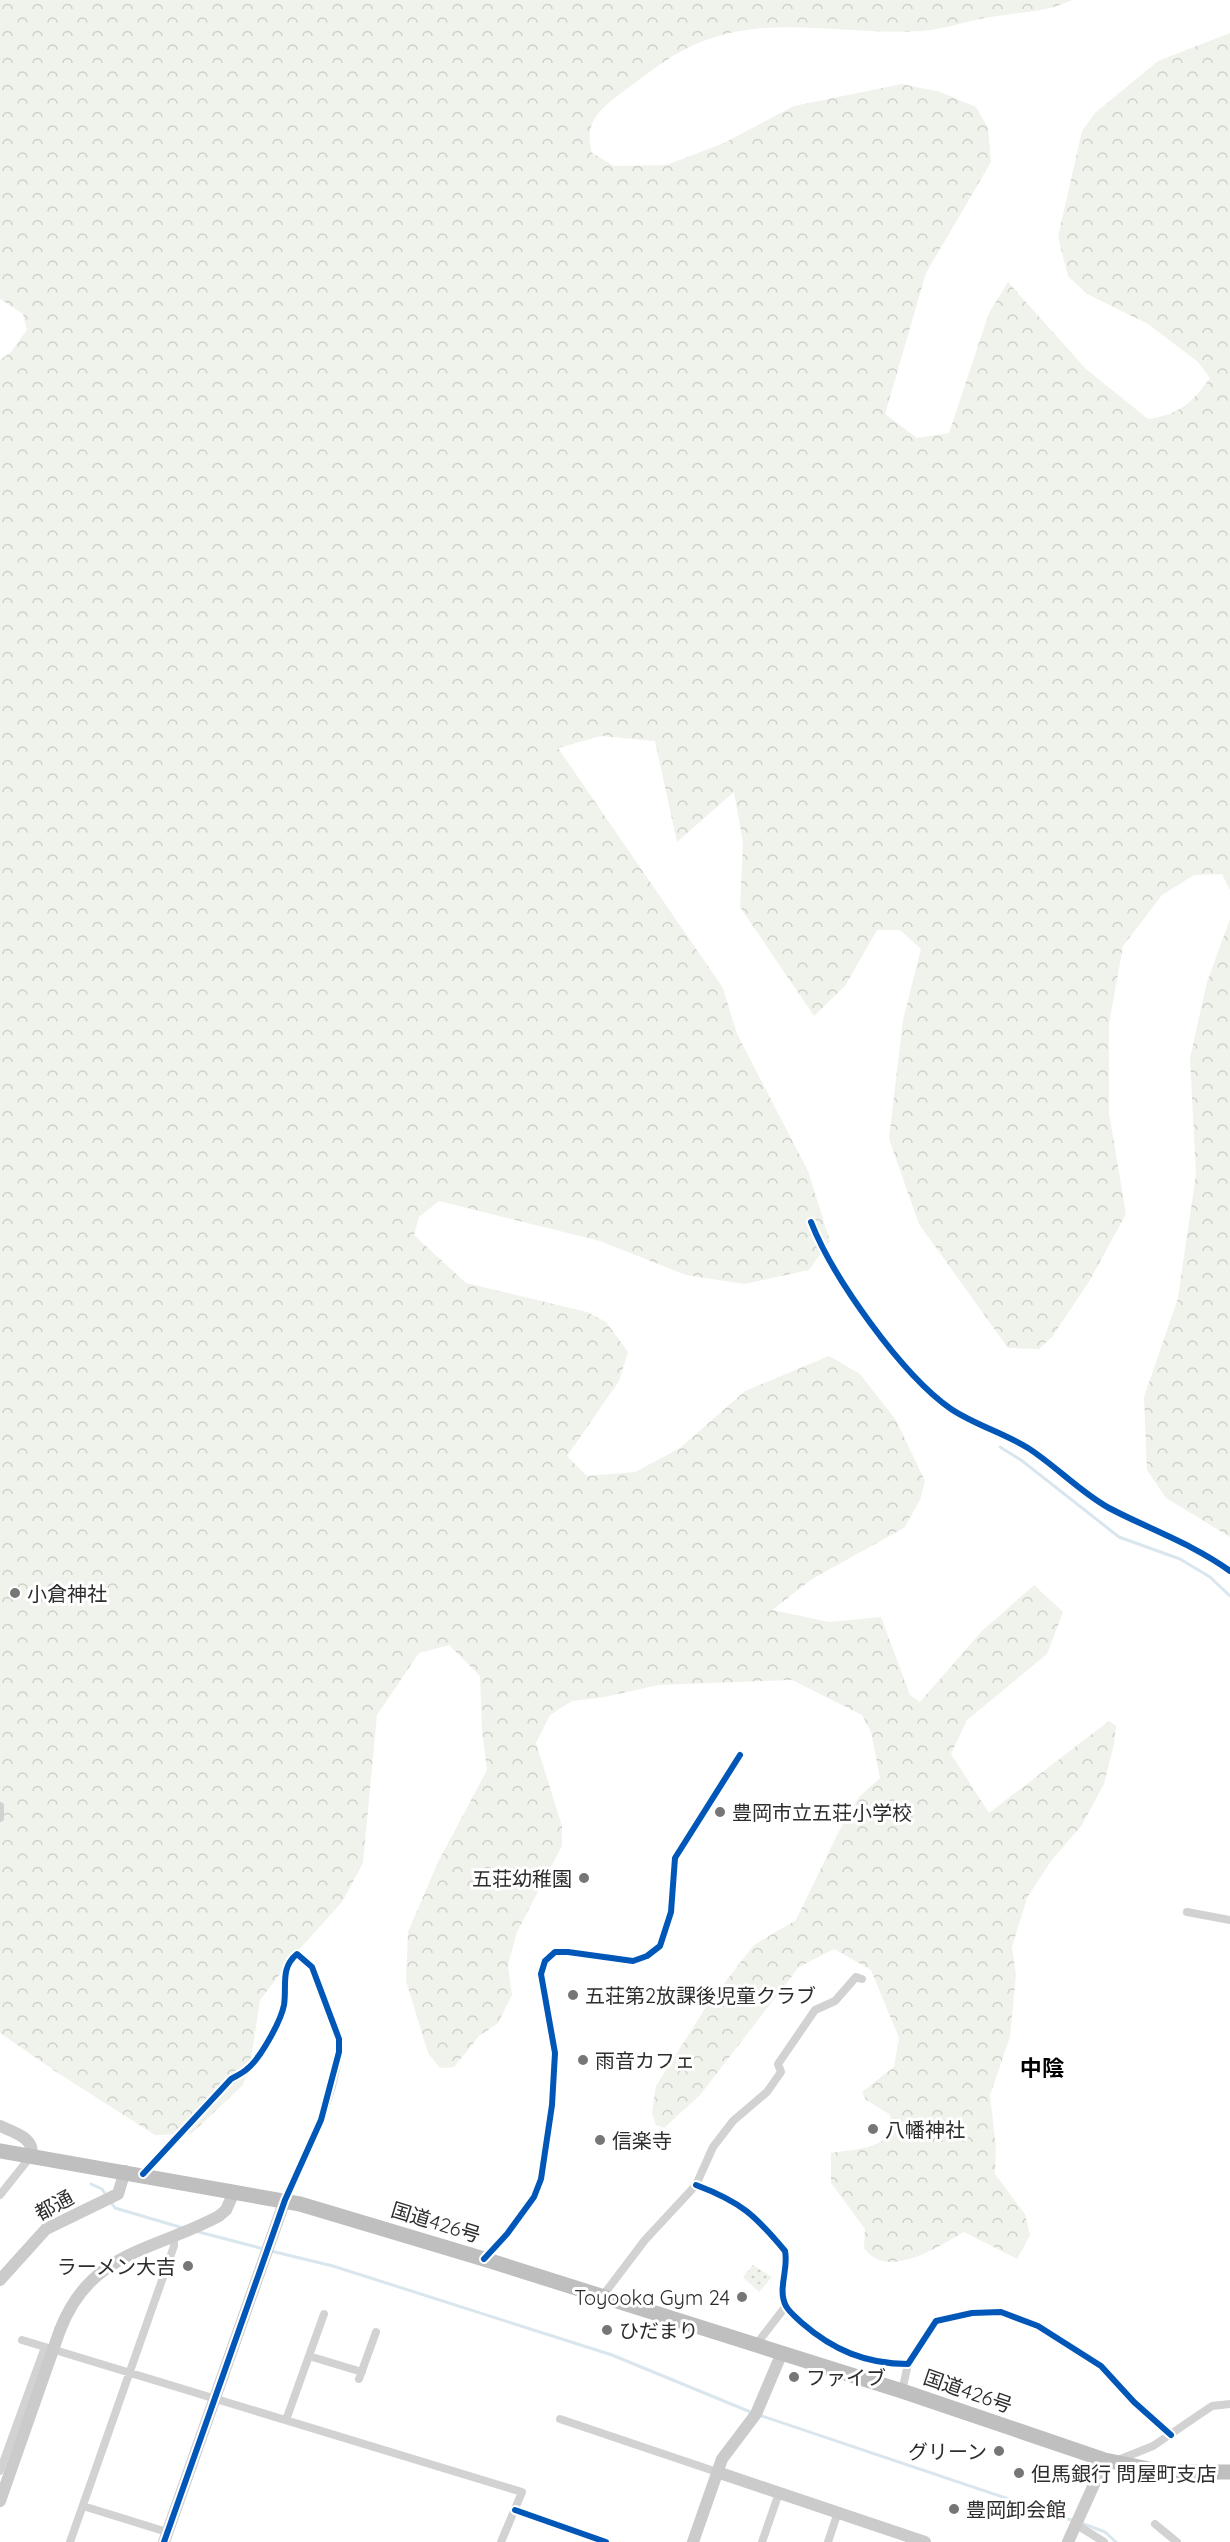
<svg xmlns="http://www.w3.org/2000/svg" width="1230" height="2542" font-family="Quicksand,'Noto Sans JP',sans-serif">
<defs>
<pattern id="forest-crowns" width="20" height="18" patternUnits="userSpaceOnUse" patternTransform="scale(1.5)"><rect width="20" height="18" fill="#f0f3eb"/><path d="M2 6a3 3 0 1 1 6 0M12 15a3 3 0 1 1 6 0" fill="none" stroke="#ced1ca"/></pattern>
<pattern id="park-dots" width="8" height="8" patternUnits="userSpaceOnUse" patternTransform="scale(1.5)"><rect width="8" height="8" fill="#f0f3eb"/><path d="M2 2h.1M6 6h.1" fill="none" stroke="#ced1ca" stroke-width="1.8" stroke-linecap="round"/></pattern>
</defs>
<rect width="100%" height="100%" fill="#fff"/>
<!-- forest -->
<path fill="url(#forest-crowns)" d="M 0,0 L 1072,0 C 1044,13 1027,11 997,16 C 972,19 947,29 921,31 C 851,36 777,15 709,39 C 676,50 651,71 624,91 C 600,109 583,122 592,153 L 614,166 L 666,165 L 722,144 L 794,106 L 902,84 L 940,92 L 976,107 L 988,128 L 991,162 L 926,273 L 885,414 L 917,438 L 949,433 L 989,313 L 1008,282 L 1086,369 L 1148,419 C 1179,415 1192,403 1210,378 L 1198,362 L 1148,324 L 1087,294 L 1068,276 L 1058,237 L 1082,131 L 1095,113 L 1158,61 L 1230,33 L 1230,890 L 1222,874 L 1194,875 L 1162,895 L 1123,946 L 1109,1024 L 1109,1113 L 1126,1214 L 1090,1280 L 1052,1337 L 1039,1349 L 1008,1348 L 919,1224 L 889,1139 L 903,1020 L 921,949 L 900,930 L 877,930 L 845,986 L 814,1016 L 740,907 L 743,843 L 734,792 L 677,842 L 655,741 L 601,736 L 558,748 L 723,988 L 737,1034 L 808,1171 L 830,1241 L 809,1270 L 745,1284 L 686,1275 L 600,1241 L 439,1201 L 419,1217 L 414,1235 L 466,1283 L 587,1312 L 606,1322 L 628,1352 L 619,1381 L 567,1456 L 587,1476 L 635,1472 L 680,1448 L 745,1391 L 829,1356 L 860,1374 L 896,1420 L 925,1481 L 920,1500 L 904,1528 L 812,1579 L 772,1610 L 829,1622 L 881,1617 L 910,1695 L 920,1702 L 982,1631 L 1034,1585 L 1063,1612 L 1047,1654 L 967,1720 L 951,1754 L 989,1813 L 1109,1721 L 1116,1726 L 1114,1744 L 1104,1784 L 1082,1825 L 1051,1861 L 1027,1898 L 1012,1947 L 1016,1975 L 1010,2037 L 990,2095 L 996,2148 L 995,2174 L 1025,2214 L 1030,2235 L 1017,2259 L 964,2232 C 938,2247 887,2281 864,2248 L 865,2229 L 831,2183 L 831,2153 C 853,2149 882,2150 894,2129 L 889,2114 L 866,2100 L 862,2092 L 894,2067 L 899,2038 L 871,1970 L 834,1949 L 799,1967 L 700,2095 L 664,2128 L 656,2125 L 652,2113 L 656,2086 L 708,2004 L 754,1945 L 796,1920 L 839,1831 L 859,1797 L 880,1778 L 871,1732 L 862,1715 L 792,1680 L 658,1685 L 605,1697 L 572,1701 L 550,1715 L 536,1743 L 562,1826 L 562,1846 L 517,1932 L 508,1965 L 512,1995 L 498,2023 L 479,2036 L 454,2067 L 440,2068 L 428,2053 L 406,1981 L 408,1932 L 438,1862 L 487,1770 L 482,1731 L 480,1676 L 449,1645 L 419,1653 L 377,1715 L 363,1863 L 342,1902 L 296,1953 L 260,2000 L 251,2059 L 243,2085 L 191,2134 L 155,2135 L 58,2073 L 0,2033 L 0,360 L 11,352 L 27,330 L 23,314 L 0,299 Z
M 1230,919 L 1230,1537 L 1166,1498 L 1147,1470 L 1144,1397 L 1178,1298 L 1196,1174 L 1190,1058 L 1207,982 Z"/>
<!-- park -->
<path fill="url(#park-dots)" d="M 753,2265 L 772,2277 L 759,2292 L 743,2277 Z"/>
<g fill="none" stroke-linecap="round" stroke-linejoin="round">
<!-- stream -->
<path stroke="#d9e6ee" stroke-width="3" d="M 1000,1447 L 1021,1460 L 1119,1537 L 1180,1559 L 1210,1577 L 1230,1596
M 91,2184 L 102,2189 L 106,2195
M 110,2201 L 115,2208 L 183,2228
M 195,2231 L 264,2249
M 271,2251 L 333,2266 L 612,2355 L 753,2413
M 759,2415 L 1074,2521
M 1081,2523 L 1105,2532 L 1116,2542"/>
<!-- street -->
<path stroke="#d2d2d2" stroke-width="8" d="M 811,1222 C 833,1278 902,1375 951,1409 C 975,1425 1004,1433 1028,1448 C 1056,1466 1080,1492 1109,1508 C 1149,1529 1193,1544 1230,1571
M 0,1806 L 0,1818
M 1187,1912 L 1230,1920
M 143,2174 L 231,2079 C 236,2076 243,2073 247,2069 C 260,2059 281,2021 284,2005 C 287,1985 280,1968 297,1954 L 312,1967 L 339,2039 C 340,2090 305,2154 285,2200
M 696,2185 C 741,2202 755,2215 785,2251 C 789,2269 777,2289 786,2306 C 789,2312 797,2318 802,2323 C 833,2350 866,2364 908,2364 L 936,2321 L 972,2313 L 1001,2312 L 1038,2326 L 1101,2366 L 1134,2402 L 1171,2435
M 0,2195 L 31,2156
M 484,2259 L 507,2234 L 534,2197 L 541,2179 L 552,2105 L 555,2053 L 541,1974 L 545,1961 L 555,1952 L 568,1952 L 633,1961 L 647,1956 L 660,1946 L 671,1912 L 675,1858 L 740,1755
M 601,2298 L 645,2240 L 696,2185 L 713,2147 L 733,2121 L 767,2092 L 781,2072 L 778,2064 L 815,2010 L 835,2001 L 856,1977 L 862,1979
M 22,2340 L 522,2492 L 501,2542
M 755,2346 L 786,2306
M 309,2356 L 362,2372
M 359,2379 L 376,2332
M 902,2391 L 908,2364
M 560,2419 L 717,2472
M 286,2420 L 324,2314
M 1118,2460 L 1153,2446 L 1212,2406 L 1230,2404
M 0,2471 L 45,2347
M 83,2506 L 167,2532
M 515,2510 L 606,2542
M 1155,2524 L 1177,2542
M 1077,2525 L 1104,2542
M 70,2542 L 174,2246 L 174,2235
M 762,2542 L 779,2493
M 828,2542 L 838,2512"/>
<!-- secondary -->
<path stroke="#cbcbcb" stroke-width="12" d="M 0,2126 C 13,2132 36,2138 31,2156
M 0,2280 L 46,2229 L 118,2194 L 125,2171
M 60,2330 C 91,2250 154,2251 219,2216 L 226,2210 L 234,2192
M 717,2472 L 925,2542
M 164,2542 L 285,2200
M 693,2542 L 722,2459 L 756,2414 L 781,2355
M 1068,2542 L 1105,2460"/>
<!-- highway -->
<path stroke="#bfbfbf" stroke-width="15" d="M 0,2151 L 300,2204 L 484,2259 L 902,2391 L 1105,2460 L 1164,2472 L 1230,2472"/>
<!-- secondary-bridge -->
<path stroke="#cbcbcb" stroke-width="12" d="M 0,2501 L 60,2330"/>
<defs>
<path id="cycleway" d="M 811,1222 C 833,1278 902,1375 951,1409 C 975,1425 1004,1433 1028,1448 C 1056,1466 1080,1492 1109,1508 C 1149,1529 1193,1544 1230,1571
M 143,2174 L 231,2079 C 236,2076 243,2073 247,2069 C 260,2059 281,2021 284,2005 C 287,1985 280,1968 297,1954 L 312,1967 L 339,2039 L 339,2052 L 321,2120 L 285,2200 L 164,2542
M 696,2185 C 741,2202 755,2215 785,2251 C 789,2269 777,2289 786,2306 C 789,2312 797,2318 802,2323 C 833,2350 866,2364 908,2364 L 936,2321 L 972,2313 L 1001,2312 L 1038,2326 L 1101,2366 L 1134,2402 L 1171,2435
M 484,2259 L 507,2234 L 534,2197 L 541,2179 L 552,2105 L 555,2053 L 541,1974 L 545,1961 L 555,1952 L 568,1952 L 633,1961 L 647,1956 L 660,1946 L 671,1912 L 675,1858 L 740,1755
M 515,2510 L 606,2542"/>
</defs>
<!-- cycleway casing -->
<use href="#cycleway" stroke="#fff" stroke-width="10"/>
<!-- cycleway -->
<use href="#cycleway" stroke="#0057b8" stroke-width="6"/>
</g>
<!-- markers -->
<g fill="#767676" stroke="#fff" stroke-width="2">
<circle cx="15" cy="1593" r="6"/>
<circle cx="720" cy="1812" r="6"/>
<circle cx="584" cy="1878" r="6"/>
<circle cx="573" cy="1995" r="6"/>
<circle cx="583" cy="2060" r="6"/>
<circle cx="873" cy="2129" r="6"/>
<circle cx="600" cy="2140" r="6"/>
<circle cx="188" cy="2266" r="6"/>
<circle cx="742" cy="2297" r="6"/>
<circle cx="607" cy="2330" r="6"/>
<circle cx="794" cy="2377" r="6"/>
<circle cx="999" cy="2451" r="6"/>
<circle cx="1019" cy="2473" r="6"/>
<circle cx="954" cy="2509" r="6"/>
</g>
<g text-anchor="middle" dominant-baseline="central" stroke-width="6" stroke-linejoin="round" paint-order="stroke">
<!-- poi labels -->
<g font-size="20" fill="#2d2d2d" stroke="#fff" text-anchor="start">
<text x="27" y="1593">小倉神社</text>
<text x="732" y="1812">豊岡市立五荘小学校</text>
<text x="572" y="1878" text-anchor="end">五荘幼稚園</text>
<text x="585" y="1995">五荘第2放課後児童クラブ</text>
<text x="595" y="2060">雨音カフェ</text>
<text x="885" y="2129">八幡神社</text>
<text x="612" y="2140">信楽寺</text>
<text x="176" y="2266" text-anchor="end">ラーメン大吉</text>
<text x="730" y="2297" text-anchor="end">Toyooka Gym 24</text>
<text x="619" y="2330">ひだまり</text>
<text x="806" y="2377">ファイブ</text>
<text x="987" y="2451" text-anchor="end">グリーン</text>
<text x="1031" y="2473">但馬銀行 問屋町支店</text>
<text x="966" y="2509">豊岡卸会館</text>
</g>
<!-- street labels -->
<g font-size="20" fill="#2d2d2d" stroke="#fff">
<text transform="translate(54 2205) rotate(-28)">都通</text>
<text transform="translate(436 2222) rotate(17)">国道426号</text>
<text transform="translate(968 2391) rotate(19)">国道426号</text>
</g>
<!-- quarter labels -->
<g font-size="22" font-weight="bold" fill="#000" stroke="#fff">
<text x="1042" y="2068">中陰</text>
</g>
</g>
</svg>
